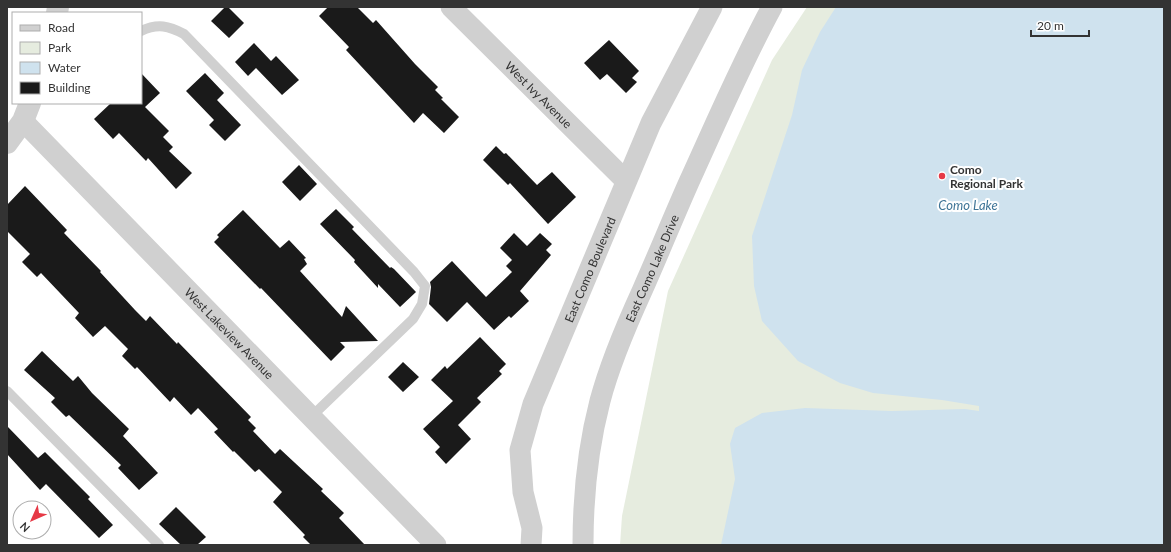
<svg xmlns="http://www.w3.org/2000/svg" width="1171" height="552" font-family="Lato,sans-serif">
<rect width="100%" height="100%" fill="#fff"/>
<!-- green -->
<path fill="#e6ecdf" d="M 807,7 L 1164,7 L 1164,545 L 620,545 L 622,516 L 668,291 L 772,60 Z"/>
<!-- water -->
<path fill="#cfe2ee" d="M 836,7 L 1164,7 L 1164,545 L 721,545 L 735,479 L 730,444 L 735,428 L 762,413 L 805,408 L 892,411 L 965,409 L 979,411 L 979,406 L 942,400 L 873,393 L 840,383 L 798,361 L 762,321 L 754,286 L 752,236 L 792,115 L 802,70 L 820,32 Z"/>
<!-- building -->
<path fill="#1a1a1a" d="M 225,7 L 228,7 L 244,23 L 229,38 L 211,21 Z
M 328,7 L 357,7 L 373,23 L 376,20 L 415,64 L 438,87 L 435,90 L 443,98 L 441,99 L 459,117 L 444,133 L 423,113 L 414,123 L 346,50 L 349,47 L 319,16 Z
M 609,40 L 639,71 L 632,78 L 637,82 L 626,93 L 607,74 L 600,80 L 584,63 Z
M 254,43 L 271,61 L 276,56 L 299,80 L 282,95 L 256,68 L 248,76 L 235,62 Z
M 141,73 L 160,93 L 145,107 L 169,131 L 163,137 L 173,147 L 169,151 L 192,173 L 176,189 L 148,158 L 146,161 L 119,133 L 113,139 L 94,119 L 111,103 L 141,103 Z
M 205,73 L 224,93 L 217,100 L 241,125 L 225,141 L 209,125 L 214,120 L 186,91 Z
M 496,146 L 504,154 L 506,153 L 537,185 L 552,172 L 576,197 L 548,224 L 510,183 L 508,185 L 483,160 Z
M 299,165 L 317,184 L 300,201 L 282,182 Z
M 25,186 L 67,230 L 64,233 L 101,271 L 100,272 L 135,310 L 146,321 L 150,316 L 177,344 L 178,342 L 251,417 L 248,420 L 256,428 L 253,431 L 275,454 L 280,449 L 323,489 L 321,491 L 344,513 L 339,518 L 365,545 L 311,545 L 303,537 L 305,535 L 273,502 L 282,492 L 259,469 L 255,472 L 234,451 L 233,452 L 214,432 L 218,429 L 198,408 L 191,415 L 174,397 L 170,402 L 137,367 L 135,369 L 122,356 L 128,349 L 105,326 L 93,337 L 75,318 L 79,313 L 41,273 L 37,277 L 22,262 L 30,254 L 7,231 L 7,205 Z
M 336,209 L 354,227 L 352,229 L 390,268 L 391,267 L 394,269 L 416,292 L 400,307 L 378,284 L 378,288 L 354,262 L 355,260 L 320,224 Z
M 243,210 L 280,248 L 289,240 L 306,258 L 304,259 L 307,264 L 300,271 L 342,317 L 346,306 L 378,341 L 340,342 L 345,347 L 331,361 L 261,288 L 260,289 L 214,242 L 219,237 L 217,235 Z
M 514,233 L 527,246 L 540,233 L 552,244 L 546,250 L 551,255 L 520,291 L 529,301 L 511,318 L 509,316 L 494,330 L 467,302 L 447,322 L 429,304 L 431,287 L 430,282 L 452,261 L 486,297 L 512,272 L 506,266 L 512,260 L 500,248 Z
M 480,337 L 506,364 L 499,371 L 502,374 L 477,398 L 481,402 L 458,425 L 471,439 L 446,464 L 435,452 L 440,447 L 423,429 L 453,401 L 431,380 L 445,366 L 447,369 Z
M 42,351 L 73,381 L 78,376 L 92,393 L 129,429 L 123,436 L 158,473 L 139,490 L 118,468 L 121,465 L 69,415 L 66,417 L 51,402 L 55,398 L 24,370 Z
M 403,362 L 419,377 L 403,392 L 388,377 Z
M 7,426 L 38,458 L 45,452 L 90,497 L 88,499 L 113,525 L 99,538 L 46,484 L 40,490 L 7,454 Z
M 176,507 L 206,537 L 197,545 L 181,545 L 159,524 Z"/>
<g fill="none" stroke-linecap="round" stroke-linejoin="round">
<!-- service -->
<path stroke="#d0d0d0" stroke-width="10" d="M 141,31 C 158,23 169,26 184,34 L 414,272 L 425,286 L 422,304 L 413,319 L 312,416
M 7,391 L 159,545"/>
<!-- minor -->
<g stroke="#d0d0d0" stroke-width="21">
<path id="s1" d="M 451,7 L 626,181"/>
<path id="s2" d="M 23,121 L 436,545"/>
<path id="s3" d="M 531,545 L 532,528 L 523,492 L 520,450 L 533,404 L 651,123 L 712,7"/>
<path id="s4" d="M 583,545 C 583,497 588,447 600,401 C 610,363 626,326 642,291 C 658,255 673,218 689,182 C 716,123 741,64 772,7"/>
</g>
<!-- tertiary -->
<path stroke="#d0d0d0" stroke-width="22" d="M 57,13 L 58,7
M 7,143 L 23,121 L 30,103"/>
</g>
<!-- markers -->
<circle fill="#e63946" stroke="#fff" stroke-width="1.5" cx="942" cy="176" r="4"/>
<g text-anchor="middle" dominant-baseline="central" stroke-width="4" stroke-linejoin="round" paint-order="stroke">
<!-- street labels -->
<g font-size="12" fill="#333" stroke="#fff">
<text stroke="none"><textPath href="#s1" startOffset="124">West Ivy Avenue</textPath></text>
<text stroke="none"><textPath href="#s4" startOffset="288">East Como Lake Drive</textPath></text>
<text stroke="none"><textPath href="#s3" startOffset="290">East Como Boulevard</textPath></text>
<text stroke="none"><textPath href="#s2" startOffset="296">West Lakeview Avenue</textPath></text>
</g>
<!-- poi labels -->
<g font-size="12" font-weight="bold" fill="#333" stroke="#fff" text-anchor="start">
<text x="950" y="169">Como<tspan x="950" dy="14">Regional Park</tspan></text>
</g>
<!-- water labels -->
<g font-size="13" font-style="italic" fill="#3f7597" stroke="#fff">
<text x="968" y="205">Como Lake</text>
</g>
</g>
<!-- border -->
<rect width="1171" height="552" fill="none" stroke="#333333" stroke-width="16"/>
<!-- legend -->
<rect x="12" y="12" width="130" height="92" fill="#ffffff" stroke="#adadad"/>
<rect x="20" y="25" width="20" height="6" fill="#d0d0d0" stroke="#adadad"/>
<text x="48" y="32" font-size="12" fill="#333333">Road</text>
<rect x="20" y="42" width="20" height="12" fill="#e6ecdf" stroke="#adadad"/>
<text x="48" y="52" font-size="12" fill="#333333">Park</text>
<rect x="20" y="62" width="20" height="12" fill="#cfe2ee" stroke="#adadad"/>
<text x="48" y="72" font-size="12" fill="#333333">Water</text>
<rect x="20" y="82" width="20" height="12" fill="#1a1a1a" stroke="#adadad"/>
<text x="48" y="92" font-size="12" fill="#333333">Building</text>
<!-- north arrow -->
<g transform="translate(32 520) rotate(225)"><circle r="19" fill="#ffffff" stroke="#adadad"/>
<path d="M0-3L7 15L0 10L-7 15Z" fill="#e63946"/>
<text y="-6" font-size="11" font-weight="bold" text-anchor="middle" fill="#333333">N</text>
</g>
<!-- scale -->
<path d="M1031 30v6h58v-6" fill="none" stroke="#333333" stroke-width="2"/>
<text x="1037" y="30" font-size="12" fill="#333333" stroke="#ffffff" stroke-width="3" paint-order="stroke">20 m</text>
</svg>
